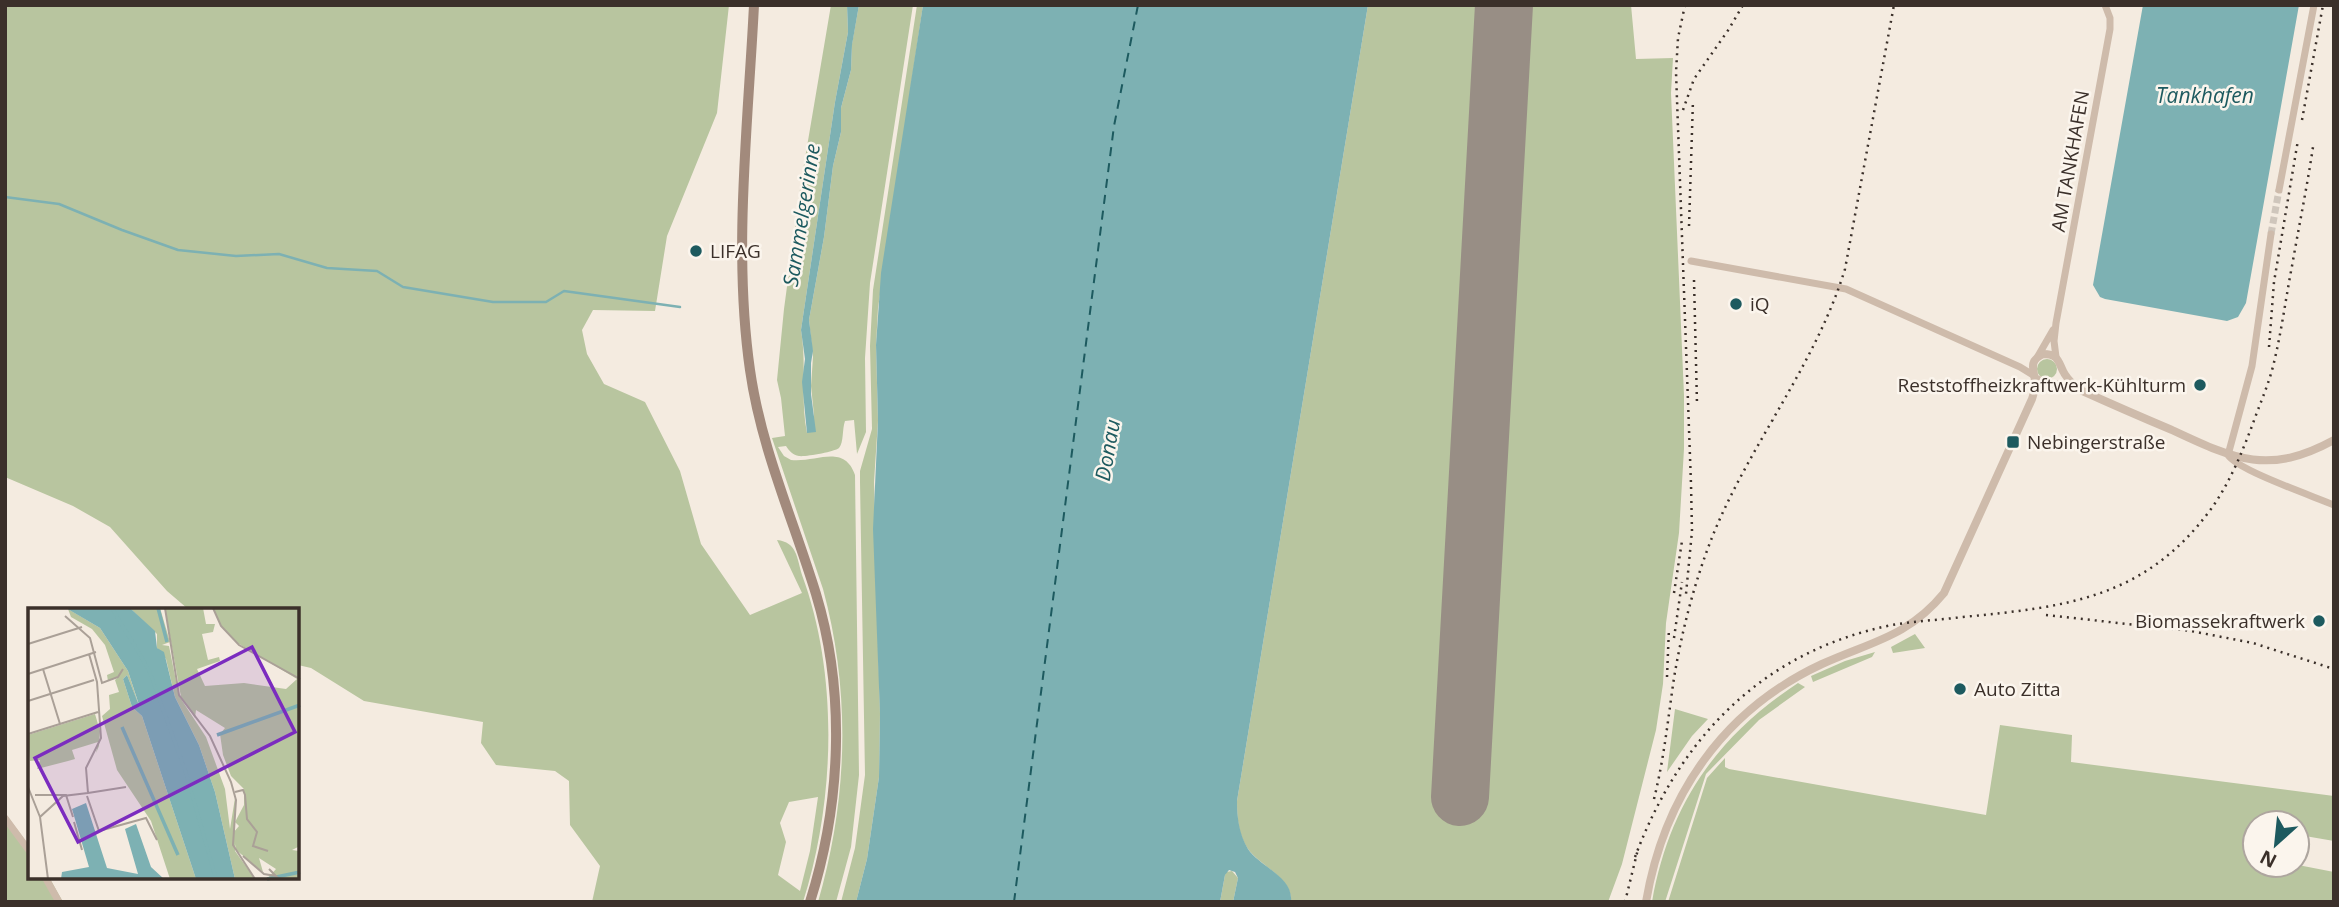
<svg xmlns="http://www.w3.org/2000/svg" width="2339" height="907" font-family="'Open Sans',sans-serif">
<rect width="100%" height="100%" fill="#f4ebe0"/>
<!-- green -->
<path fill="#b8c59f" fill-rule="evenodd" d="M 5,5 L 729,5 L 717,113 L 667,236 L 655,311 L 593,310 L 582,330 L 587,354 L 604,384 L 645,402 L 680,471 L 701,544 L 750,615 L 802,593 L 777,540 C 797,542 797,558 802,575 C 839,675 835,801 803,902 L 592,902 L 600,866 L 570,825 L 569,781 L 555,771 L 496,765 L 481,743 L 483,722 L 364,701 L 311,668 L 298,665 L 298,610 L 188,609 L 167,591 L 110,527 L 73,506 L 5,477 ZM 818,797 L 810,851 L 800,891 L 778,875 L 786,842 L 780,823 L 789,802 Z
M 831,5 L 847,5 L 848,32 L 835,102 L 801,330 C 807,364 800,399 807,433 L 814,415 L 811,386 L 813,357 L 809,320 L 824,237 L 833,166 L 841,132 L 841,108 L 851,70 L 852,44 L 859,5 L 913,5 L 870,283 L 865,358 L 866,432 L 857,454 L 854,420 L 845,421 C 842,429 844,442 839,448 C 834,452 805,457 799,456 C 793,455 789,451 786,446 L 778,447 L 784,456 L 791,460 C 816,463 844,443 855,475 L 859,775 L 851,847 L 836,902 L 818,902 C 848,799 851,692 823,589 L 772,438 L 785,436 L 781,398 L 777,380 L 784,309 L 801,182 Z
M 917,5 L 923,5 L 878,308 L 876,346 L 878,421 L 874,482 L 880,714 L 879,777 L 867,859 L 856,902 L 841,902 L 855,848 L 865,775 L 860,482 L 860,471 L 872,429 L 870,346 L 873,290 Z
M 1368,5 L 1631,5 L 1636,59 L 1673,58 L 1671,93 L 1684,395 L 1684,449 L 1679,533 L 1666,623 L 1663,684 L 1656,730 L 1622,864 L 1608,902 L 1291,902 C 1293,878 1260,866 1248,849 C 1238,835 1237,817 1237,801 Z
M2037 369a10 10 0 1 1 20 0a10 10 0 1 1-20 0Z
M 1915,634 L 1925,648 L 1893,653 L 1891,647 Z
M 1875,652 L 1872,657 L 1813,682 L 1811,676 L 1845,661 Z
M 1798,683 L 1805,687 L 1759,720 L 1706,774 L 1665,902 L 1652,902 C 1669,805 1716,737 1798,683 Z
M 1675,709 L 1708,719 L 1692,736 L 1667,772 Z
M 2000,725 L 2072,735 L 2071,762 L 2334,796 L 2334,841 L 2305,836 L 2302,841 L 2298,865 L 2334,872 L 2334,902 L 1668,902 L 1707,778 L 1725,758 L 1725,767 L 1729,769 L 1986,815 ZM 2297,823 L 2297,865 L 2255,865 L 2255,823 Z
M 5,813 L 30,847 L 30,877 L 49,877 L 63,902 L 5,902 Z
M 1232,871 L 1238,878 L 1233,902 L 1220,902 L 1225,875 L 1226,872 Z"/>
<!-- water -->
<path fill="#7db1b3" d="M 847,5 L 859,5 L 852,45 L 851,70 L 841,108 L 841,132 L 833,166 L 824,237 L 809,320 L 813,351 L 811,363 L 811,394 L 816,432 L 807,433 L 802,382 L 805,359 L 801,330 L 835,102 L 848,32 Z
M 923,5 L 1368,5 L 1237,801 C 1237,817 1239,834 1248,849 C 1260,867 1294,877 1291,902 L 1233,902 L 1238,878 L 1235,872 L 1229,870 L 1225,875 L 1220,902 L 856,902 L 867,859 L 879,777 L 880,714 L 873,529 L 878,421 L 876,345 L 881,273 Z
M 2143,5 L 2299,5 L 2246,303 L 2238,317 L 2227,321 L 2105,299 L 2100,297 L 2093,285 Z"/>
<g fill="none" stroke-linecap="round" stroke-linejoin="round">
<!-- stream -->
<path stroke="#7db1b3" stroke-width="2.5" d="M 5,197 L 59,204 L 122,230 L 178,250 L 236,256 L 279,254 L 327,268 L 377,271 L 403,287 L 493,302 L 546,302 L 564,291 L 680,307"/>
<!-- ferry -->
<path stroke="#1d5a5f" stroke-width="2" stroke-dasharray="9 7" stroke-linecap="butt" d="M 1014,902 L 1114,126 L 1138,5"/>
<!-- runway -->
<path stroke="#988e85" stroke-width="58" d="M 1460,797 L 1504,5"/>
<!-- minor-tunnel -->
<path stroke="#cfc6bc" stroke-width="7" stroke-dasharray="7 3.5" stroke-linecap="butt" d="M 2271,234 L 2279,190"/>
<!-- minor -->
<path stroke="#cebbab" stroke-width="7" d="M 2279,190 L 2314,5
M 2271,234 L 2252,366 L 2228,455 C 2237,470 2313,496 2334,505
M 1691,261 L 1846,289 L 2020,367 L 2033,375
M 2038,356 L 2053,330
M 2056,357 L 2054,341 L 2056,323 L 2110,29 L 2110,18 L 2105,5
M 5,818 L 30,852
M 45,877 L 59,902"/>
<!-- tertiary -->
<path stroke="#cebbab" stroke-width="8" d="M 2035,378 C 2044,385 2065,384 2078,389 C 2109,403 2141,417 2172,430 C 2234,459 2268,476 2334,440
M 1646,902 C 1664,796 1723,710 1822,664 C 1870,642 1908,637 1944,593 L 2032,399 C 2034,393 2036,386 2035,380 C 2033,368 2029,361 2043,354 C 2058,354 2058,361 2063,371 C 2066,378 2073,384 2078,389"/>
<!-- secondary -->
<path stroke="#a28a7c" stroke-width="10" d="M 754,5 C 748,124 733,252 750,370 C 761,448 793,519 816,594 C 846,693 841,804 810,902"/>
<!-- rail -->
<path stroke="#3b302a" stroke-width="2.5" stroke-dasharray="2 5" stroke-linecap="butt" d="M 1685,5 L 1678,38 L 1676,72 L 1691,484 L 1692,531 L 1686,594
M 1683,110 L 1694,79 L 1729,29 L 1743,5
M 2302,120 L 2323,5
M 1689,226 L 1693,100
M 1694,280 L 1697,404
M 2269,347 L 2274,282 L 2298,140
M 1674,593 L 1682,541
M 2046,615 L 2191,631 L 2253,643 L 2334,669
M 1674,638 L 1682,582
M 1667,677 L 1669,628
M 1654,799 C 1664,759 1668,719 1674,678 C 1682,630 1695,580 1713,535 C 1750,444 1816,364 1845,269 L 1894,5
M 1635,857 C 1680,737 1763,651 1892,625 C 1915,621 1939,620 1963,617 C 2065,607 2145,599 2211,509 C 2229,484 2241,455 2252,426 C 2260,403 2270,382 2275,358 C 2282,328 2286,297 2292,266 C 2299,226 2307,187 2313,147
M 1625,902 L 1638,849"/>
</g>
<!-- markers -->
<g fill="#1d5a5f" stroke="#fbf5ed" stroke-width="2.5">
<circle cx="696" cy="251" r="7"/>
<circle cx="1736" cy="304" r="7"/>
<circle cx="2200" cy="385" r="7"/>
<rect x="2006" y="435" width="14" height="14" rx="3.5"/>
<circle cx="2319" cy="621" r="7"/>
<circle cx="1960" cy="689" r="7"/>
</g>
<g text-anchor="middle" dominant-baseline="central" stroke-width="5" stroke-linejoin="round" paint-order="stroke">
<!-- street labels -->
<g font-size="19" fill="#3b302a" stroke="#fbf5ed">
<text transform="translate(2070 161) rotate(-80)">AM TANKHAFEN</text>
</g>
<!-- poi labels -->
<g font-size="19" fill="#3b302a" stroke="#fbf5ed" text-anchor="start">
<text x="710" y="251">LIFAG</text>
<text x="1750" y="304">iQ</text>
<text x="2186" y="385" text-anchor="end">Reststoffheizkraftwerk-Kühlturm</text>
<text x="2027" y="442">Nebingerstraße</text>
<text x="2305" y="621" text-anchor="end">Biomassekraftwerk</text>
<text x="1974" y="689">Auto Zitta</text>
</g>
<!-- water labels -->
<g font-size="21" font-style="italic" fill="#1d5a5f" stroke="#fbf5ed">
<text x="2205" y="95">Tankhafen</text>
<text transform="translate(801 215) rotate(-81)">Sammelgerinne</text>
<text transform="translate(1107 450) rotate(-80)">Donau</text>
</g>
</g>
<!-- overview -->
<g transform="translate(28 608)">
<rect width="271" height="271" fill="#f4ebe0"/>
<path d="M 102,0 L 132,0 L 142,34 L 134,37 L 141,38 L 151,88 L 178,129 L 197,181 L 202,221 L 207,190 L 207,243 L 227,271 L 207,271 L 187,184 L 171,137 L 147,89 L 138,51 L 129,40 L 129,26 ZM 137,0 L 175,0 L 178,16 L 187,16 L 185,24 L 174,26 L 180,52 L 191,49 L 192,53 L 169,61 L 177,78 L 216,75 L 258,81 L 269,71 L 208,34 L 193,18 L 185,0 L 271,0 L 272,238 L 264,242 L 271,243 L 271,271 L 239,271 L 248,261 L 231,250 L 235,264 L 208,242 L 205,225 L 211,218 L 207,214 L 216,197 L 216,181 L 203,168 L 195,147 L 192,126 L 197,120 L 168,102 L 167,110 L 153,89 ZM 40,1 L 72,20 L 100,63 L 112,101 L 99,67 L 95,71 L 104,99 L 114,108 L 168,271 L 142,271 L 123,213 L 89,162 L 74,108 L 82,101 L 81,87 L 91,84 L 87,72 L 91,68 L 80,73 L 79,67 L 86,64 L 77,37 L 64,21 L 43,9 ZM 67,106 L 72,123 L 71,138 L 68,145 L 70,134 L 44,142 L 47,151 L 40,153 L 9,161 L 12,152 L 2,153 L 0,127 Z" fill="#b8c59f"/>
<path d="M 38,0 L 102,0 L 127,23 L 129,40 L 136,44 L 147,89 L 171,137 L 187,184 L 207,271 L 168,271 L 114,108 L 104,99 L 95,71 L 99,67 L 112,100 L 100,63 L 72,20 ZM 58,195 L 79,260 L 110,266 L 97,221 L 108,216 L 123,259 L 136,271 L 33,271 L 34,264 L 61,259 L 44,201 Z" fill="#7db1b3"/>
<path fill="none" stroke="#7db1b3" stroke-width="3.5" d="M 84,0 L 121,62 L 158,165 L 188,271M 130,0 L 139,34M 94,119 L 150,247M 189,127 L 272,97M 239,271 L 272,264"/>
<path fill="none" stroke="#aaa097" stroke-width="2" d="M 137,0 L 151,87 L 182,128 L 203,174 L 208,192 L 205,237 L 227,271M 185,0 L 193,18 L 211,37 L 272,71M 37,8 L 62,30 L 74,75 L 90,69 L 95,61M 0,36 L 54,19M 15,61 L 32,116M 0,66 L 68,44M 0,93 L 66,72M 0,126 L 70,104M 0,179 L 12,209M 207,184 L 215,182 L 217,187 L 219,211 L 229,224 L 225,238 L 240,243M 60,185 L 58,160 L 73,130 L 69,74 L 61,46M 60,185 L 98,179M 7,187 L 38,187 L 45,209M 59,188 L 71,223 L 118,210 L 129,232M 46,214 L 54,242M 215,248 L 236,266 L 248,268 L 241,261M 20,271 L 12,209 L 35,188 L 60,185"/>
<path fill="#7b2cbf" fill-opacity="0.15" stroke="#7b2cbf" stroke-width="3.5" d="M 224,39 L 267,124 L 50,234 L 7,150 Z"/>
<rect width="271" height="271" fill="none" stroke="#3b302a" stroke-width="3.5"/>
</g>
<!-- border -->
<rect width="2339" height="907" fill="none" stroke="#3b302a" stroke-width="14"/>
<!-- north arrow -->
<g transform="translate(2276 844) rotate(207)"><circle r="33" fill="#fbf5ed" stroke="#aea69f" stroke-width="2"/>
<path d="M0-5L12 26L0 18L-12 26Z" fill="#1d5a5f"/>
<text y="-10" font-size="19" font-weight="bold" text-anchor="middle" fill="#3b302a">N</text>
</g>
</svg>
